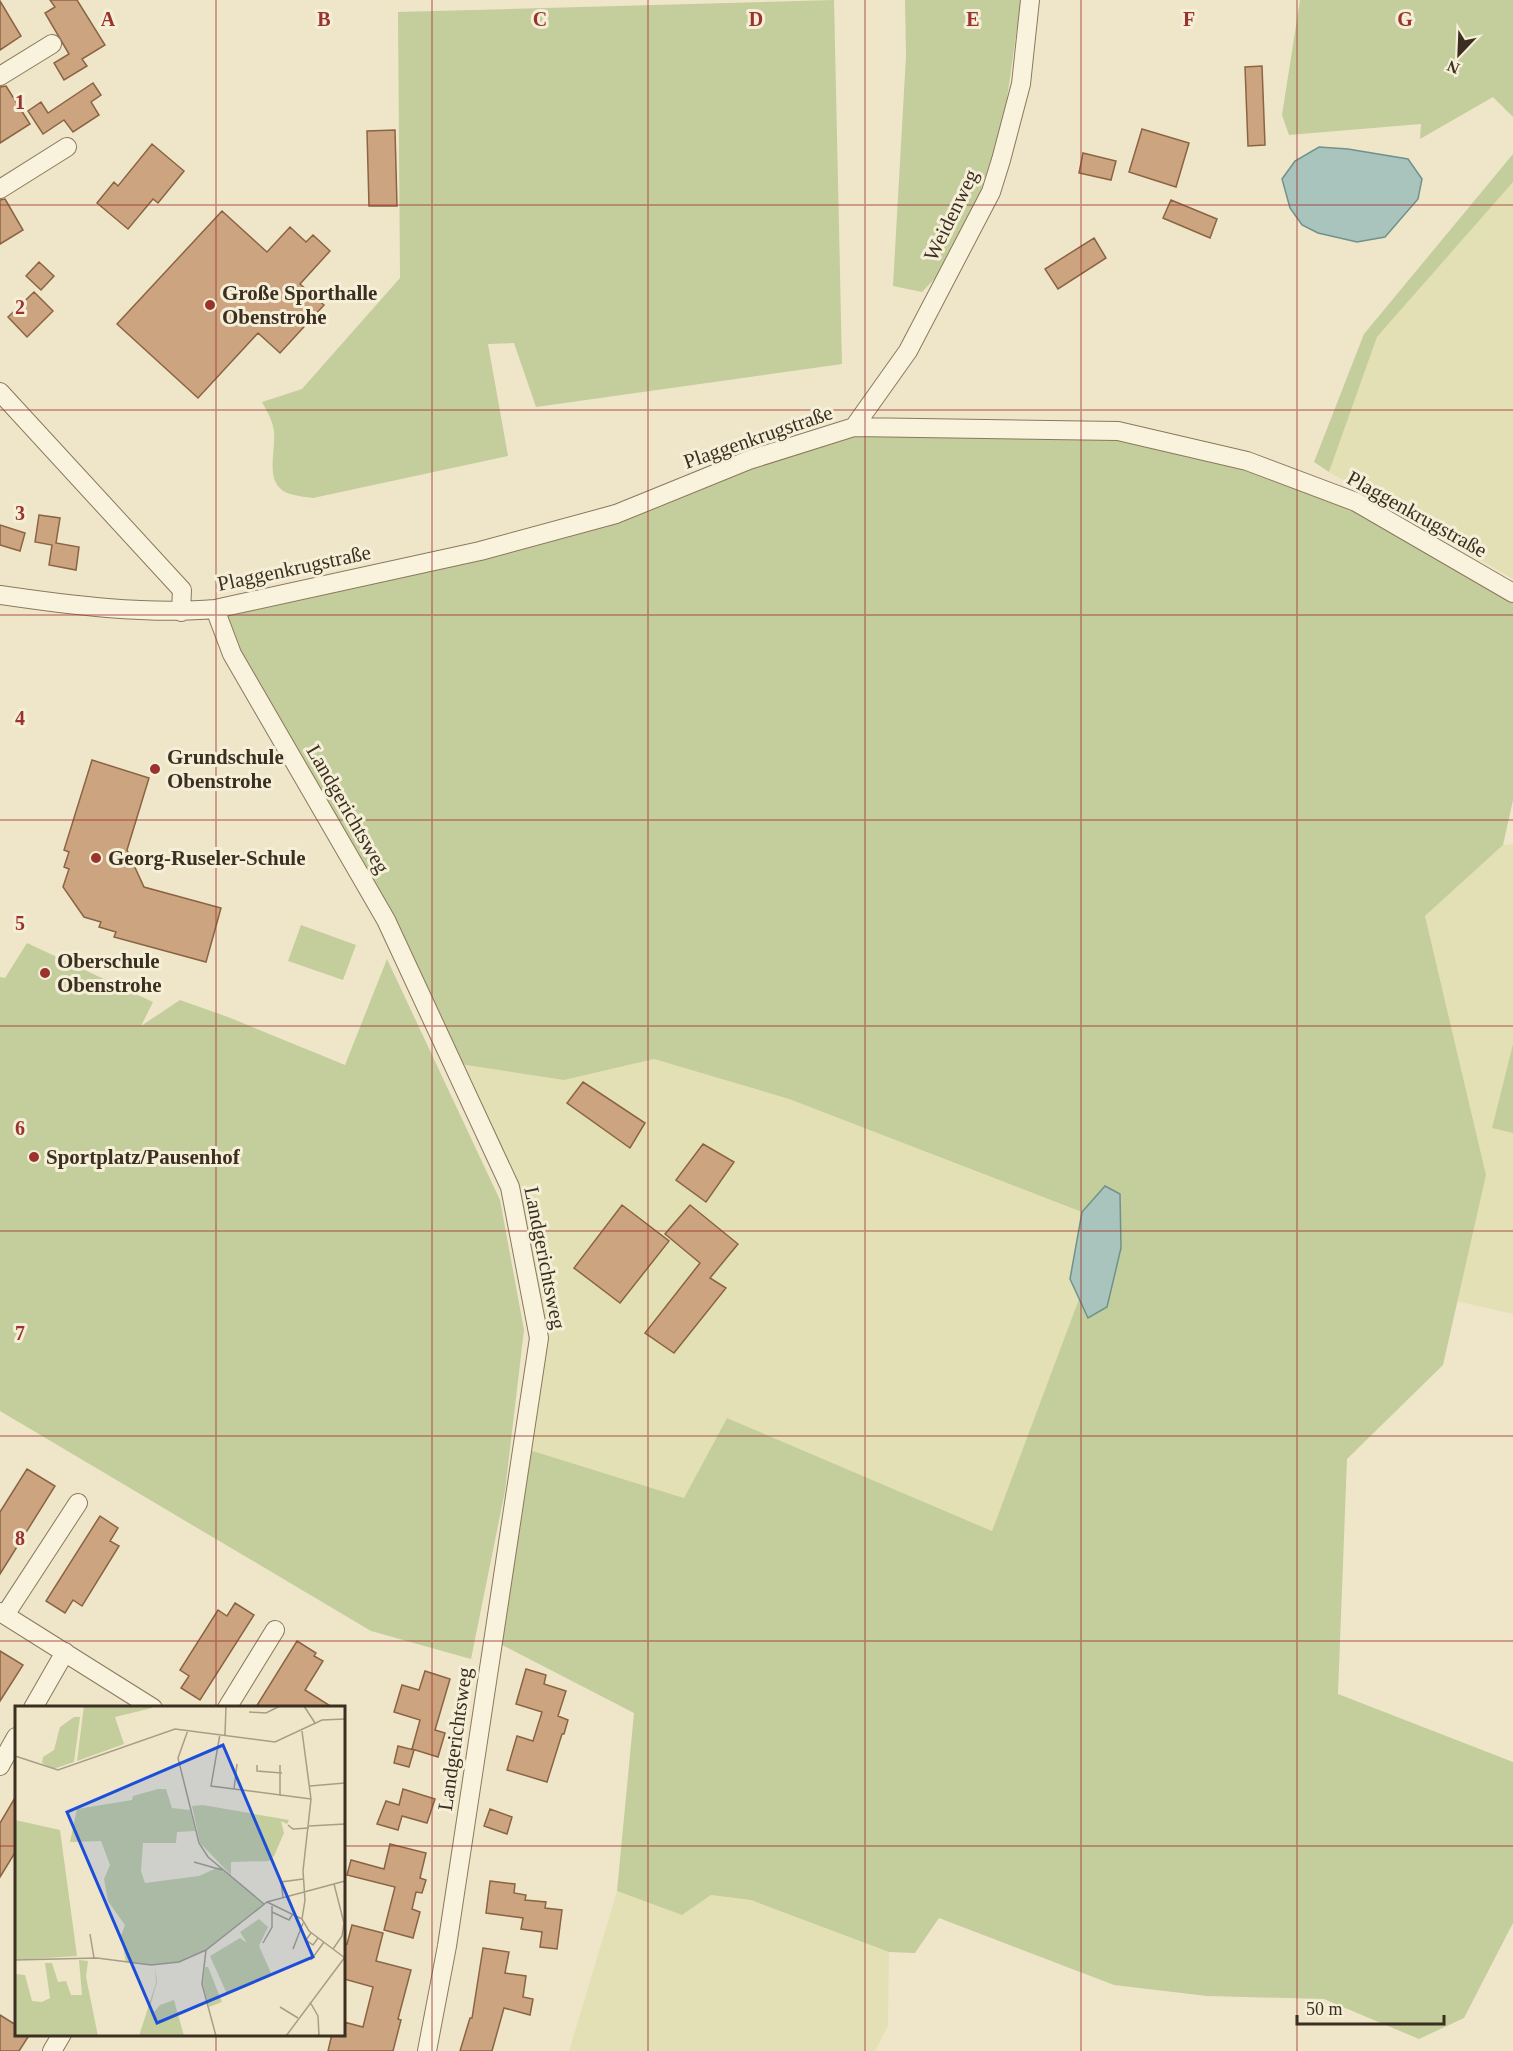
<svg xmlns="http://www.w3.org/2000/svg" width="1513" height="2051" font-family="Georgia,serif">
<rect width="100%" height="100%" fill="#efe6c9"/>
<!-- farmland -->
<path fill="#e4e0b6" d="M 1513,182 L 1513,579 L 1329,472 L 1377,337 Z
M 1513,844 L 1513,1314 L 1456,1301 L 1486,1175 L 1425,916 L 1503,845 Z
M 654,1059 L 789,1099 L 1082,1212 L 1070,1279 L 1079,1299 L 992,1531 L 727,1418 L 684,1498 L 523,1448 L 539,1338 L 510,1187 L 453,1063 L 564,1080 Z
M 617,1891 L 682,1915 L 711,1895 L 751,1900 L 889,1952 L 888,2026 L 875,2051 L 569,2051 Z"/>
<!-- green -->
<path fill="#c4cd9c" d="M 834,0 L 842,364 L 536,407 L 514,343 L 488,344 L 508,456 L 313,498 C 306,497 297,496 290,494 C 263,485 276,453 274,432 C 273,421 267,411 262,402 L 302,389 L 400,278 L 398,12 Z
M 905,0 L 1021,0 L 1006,106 L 992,157 L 981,190 L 940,273 L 922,292 L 893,286 L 906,56 Z
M 1300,0 L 1513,0 L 1513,117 L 1493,97 L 1420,139 L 1421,124 L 1289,135 L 1282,115 Z
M 1513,154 L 1513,182 L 1377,337 L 1329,472 L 1314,462 L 1364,334 Z
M 854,427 L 1118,431 L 1304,481 L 1513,593 L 1513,800 L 1503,845 L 1425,916 L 1486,1175 L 1443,1365 L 1347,1459 L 1338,1694 L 1513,1762 L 1513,1923 L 1464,2018 L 1419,2039 L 1324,1999 L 1207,1996 L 1114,1985 L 939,1918 L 915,1953 L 889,1952 L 751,1900 L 711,1895 L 682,1915 L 617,1891 L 634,1713 L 502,1645 L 523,1448 L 684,1498 L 727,1418 L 992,1531 L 1079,1299 L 1105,1186 L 1082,1212 L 789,1099 L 654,1059 L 564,1080 L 453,1063 L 215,609 L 480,551 Z
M 301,925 L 356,945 L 343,980 L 288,961 Z
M 27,943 L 153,1002 L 141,1026 L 180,1000 L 228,1017 L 345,1065 L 387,959 L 500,1200 L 524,1330 L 505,1491 L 471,1659 L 371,1631 L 0,1411 L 0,977 L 5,978 Z
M 1513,1044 L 1513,1133 L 1492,1128 Z"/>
<!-- water -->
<path fill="#a9c3bd" stroke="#70928b" stroke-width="1.5" d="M 1319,147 L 1348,149 L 1408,159 L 1422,179 L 1418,199 L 1385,237 L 1357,242 L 1318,233 L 1302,225 L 1290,208 L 1282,179 L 1295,161 Z
M 1105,1186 L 1120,1194 L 1121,1248 L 1107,1307 L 1088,1318 L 1070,1279 L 1082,1212 Z"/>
<!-- building -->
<path fill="#cca47f" stroke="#8a6443" stroke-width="1.5" d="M 50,0 L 77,0 L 105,45 L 82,59 L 87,66 L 64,80 L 54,63 L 69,54 L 45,13 L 55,7 Z
M 0,1 L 21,36 L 0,50 Z
M 1262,66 L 1265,145 L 1248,146 L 1245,67 Z
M 93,83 L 101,95 L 91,102 L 99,115 L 73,132 L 64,120 L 43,134 L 28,111 L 41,102 L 48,113 Z
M 6,86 L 30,124 L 0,143 L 0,87 Z
M 1142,129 L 1189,143 L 1176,187 L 1129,172 Z
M 395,130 L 397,206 L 369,206 L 367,131 Z
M 152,144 L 184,171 L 158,203 L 153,199 L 128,229 L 97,203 L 114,182 L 118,186 Z
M 1083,153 L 1116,161 L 1111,180 L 1079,173 Z
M 5,199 L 23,230 L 0,244 L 0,200 Z
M 1171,200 L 1217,219 L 1210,238 L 1163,218 Z
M 222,211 L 267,252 L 290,227 L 306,242 L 313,235 L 330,251 L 300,284 L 324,305 L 280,353 L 258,333 L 198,398 L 117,324 Z
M 1094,238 L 1106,258 L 1058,289 L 1045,269 Z
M 39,262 L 54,276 L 41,290 L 26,276 Z
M 34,292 L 53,311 L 27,337 L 8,317 Z
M 39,515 L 60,518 L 56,543 L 79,547 L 76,570 L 49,565 L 52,545 L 35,542 Z
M 0,525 L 25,533 L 20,551 L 0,545 Z
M 92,760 L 149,778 L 127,850 L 144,887 L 221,908 L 206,962 L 114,937 L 116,932 L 99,927 L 101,922 L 84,917 L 63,887 L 69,869 L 64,867 L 69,852 L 64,850 Z
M 583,1082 L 645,1123 L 630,1148 L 567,1103 Z
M 703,1144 L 734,1162 L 706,1202 L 676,1180 Z
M 622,1205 L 669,1241 L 620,1303 L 574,1268 Z
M 690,1205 L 738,1244 L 710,1278 L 726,1288 L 674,1353 L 645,1333 L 700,1263 L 665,1234 Z
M 27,1469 L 55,1486 L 0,1574 L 0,1512 Z
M 100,1516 L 118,1528 L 110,1541 L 119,1546 L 82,1606 L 73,1600 L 65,1613 L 46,1601 Z
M 235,1603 L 254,1615 L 200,1700 L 181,1688 L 189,1676 L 180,1670 L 218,1610 L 227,1616 Z
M 297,1641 L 316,1653 L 314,1656 L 323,1661 L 305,1690 L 332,1707 L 256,1707 Z
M 0,1651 L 23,1665 L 0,1701 Z
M 526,1669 L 546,1675 L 544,1684 L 566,1691 L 558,1716 L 568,1720 L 564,1734 L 562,1734 L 547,1782 L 507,1770 L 517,1736 L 533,1741 L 542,1712 L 516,1704 Z
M 425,1671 L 450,1679 L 435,1730 L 445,1733 L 438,1757 L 412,1749 L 420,1720 L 394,1712 L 402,1685 L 419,1690 Z
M 398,1746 L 414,1750 L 409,1767 L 394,1763 Z
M 403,1789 L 435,1799 L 427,1823 L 402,1816 L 398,1830 L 377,1824 L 386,1801 L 399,1805 Z
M 16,1796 L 16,1851 L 0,1877 L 0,1823 Z
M 490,1809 L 512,1817 L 507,1834 L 484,1826 Z
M 390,1844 L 426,1853 L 420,1878 L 426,1880 L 422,1893 L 416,1892 L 412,1909 L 420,1912 L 413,1938 L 384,1930 L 395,1887 L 347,1875 L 351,1860 L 384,1869 Z
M 490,1881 L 515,1884 L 514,1893 L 526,1895 L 525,1900 L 546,1902 L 545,1908 L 562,1910 L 557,1949 L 540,1947 L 542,1932 L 521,1929 L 523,1918 L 486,1913 Z
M 352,1925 L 383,1933 L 376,1961 L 411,1970 L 398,2019 L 401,2020 L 393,2051 L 328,2051 L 332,2034 L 344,2034 L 344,2022 L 363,2027 L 373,1987 L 344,1979 L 344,1943 L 347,1944 Z
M 483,1948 L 509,1952 L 505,1973 L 526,1976 L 523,1997 L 533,1999 L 530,2015 L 504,2008 L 492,2051 L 460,2051 L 470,2018 L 472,2018 Z
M 0,2015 L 16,2025 L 16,2034 L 30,2034 L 19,2051 L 0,2051 Z"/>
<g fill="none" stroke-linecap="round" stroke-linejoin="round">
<defs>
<path id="minor" d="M 0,76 L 52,44
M 0,189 L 67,147
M 0,392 L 182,590 L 181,612
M 854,427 L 908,351 L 991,192 L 1001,160 L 1021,84 L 1030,0
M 0,595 C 68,605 147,615 215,609 L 480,551 L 616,514 L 749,460 L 854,427 L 1118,431 L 1247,461 L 1356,502 L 1513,593
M 215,609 L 232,654 L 386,920 L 510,1187 L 539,1338 L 447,1946 L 427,2051
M 0,1612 L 153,1708
M 5,1615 L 78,1503
M 33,1708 L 65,1652
M 227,1708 L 275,1630
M 0,1766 L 16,1737
M 52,2051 L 62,2034"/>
</defs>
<!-- minor casing -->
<use href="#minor" stroke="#8b785d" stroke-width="20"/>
<!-- minor -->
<use href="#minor" stroke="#f9f2dc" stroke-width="18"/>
</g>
<!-- grid -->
<path fill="none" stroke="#9a332d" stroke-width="1.5" stroke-opacity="0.55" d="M 216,0 L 216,1708M 432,0 L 432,2051M 648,0 L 648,2051M 865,0 L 865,2051M 1081,0 L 1081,2051M 1297,0 L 1297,2051M 0,205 L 1513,205M 0,410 L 1513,410M 0,615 L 1513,615M 0,820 L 1513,820M 0,1026 L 1513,1026M 0,1231 L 1513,1231M 0,1436 L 1513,1436M 0,1641 L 1513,1641M 0,1846 L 16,1846M 344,1846 L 1513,1846M 216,2034 L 216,2051"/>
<!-- markers -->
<g fill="#9a332d" stroke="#f6efd8" stroke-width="2">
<circle cx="210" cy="305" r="6"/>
<circle cx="155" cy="769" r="6"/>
<circle cx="96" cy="858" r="6"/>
<circle cx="45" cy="973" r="6"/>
<circle cx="34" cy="1157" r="6"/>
</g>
<g text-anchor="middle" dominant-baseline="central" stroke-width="6" stroke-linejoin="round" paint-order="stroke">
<!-- street labels -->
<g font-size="21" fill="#3c2f21" stroke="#f6efd8">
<text transform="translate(951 215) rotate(-64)">Weidenweg</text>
<text transform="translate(758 437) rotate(-19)">Plaggenkrugstraße</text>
<text transform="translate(1417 514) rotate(29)">Plaggenkrugstraße</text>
<text transform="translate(294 568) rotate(-12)">Plaggenkrugstraße</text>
<text transform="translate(348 809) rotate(60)">Landgerichtsweg</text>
<text transform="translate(545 1258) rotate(79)">Landgerichtsweg</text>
<text transform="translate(455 1739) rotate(-82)">Landgerichtsweg</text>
</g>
<!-- poi labels -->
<g font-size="21" font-weight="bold" fill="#3c2f21" stroke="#f6efd8" text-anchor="start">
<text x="222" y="293">Große Sporthalle<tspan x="222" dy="24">Obenstrohe</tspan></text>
<text x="167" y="757">Grundschule<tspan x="167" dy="24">Obenstrohe</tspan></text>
<text x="108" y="858">Georg-Ruseler-Schule</text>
<text x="57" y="961">Oberschule<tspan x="57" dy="24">Obenstrohe</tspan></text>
<text x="46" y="1157">Sportplatz/Pausenhof</text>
</g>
</g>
<!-- overview -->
<g transform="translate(15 1706)">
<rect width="330" height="330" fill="#efe6c9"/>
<path d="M 69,0 L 137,0 L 137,2 L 100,11 L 109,38 L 62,55 ZM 59,11 L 65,11 L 59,56 L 38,63 L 27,57 L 28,51 L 39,44 L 45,21 ZM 143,83 L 151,83 L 157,102 L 175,104 L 180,125 L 162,126 L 161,137 L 128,137 L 126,165 L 130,177 L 184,170 L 204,161 L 249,198 L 191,244 L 164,256 L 136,259 L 111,256 L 106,230 L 110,219 L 93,195 L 89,173 L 95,159 L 86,135 L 55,136 L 62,103 L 117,94 L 118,90 ZM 188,99 L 274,114 L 272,118 L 266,115 L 269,127 L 259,150 L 254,155 L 216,156 L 216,169 L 185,137 L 177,100 ZM 0,114 L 45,124 L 62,250 L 0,254 ZM 244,213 L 253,221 L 244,240 L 256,267 L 212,288 L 195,250 L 225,232 L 232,237 L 225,226 ZM 64,254 L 73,255 L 71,271 L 83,330 L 0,330 L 0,268 L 10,269 L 17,295 L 27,296 L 35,292 L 30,257 L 37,257 L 43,276 L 51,275 L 56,289 L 67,289 ZM 140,261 L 142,276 L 134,304 L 139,306 L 145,299 L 159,294 L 169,330 L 124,330 L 141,277 ZM 190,261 L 193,261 L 207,296 L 194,301 L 188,278 Z" fill="#c4cd9c"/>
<path fill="none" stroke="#a79d86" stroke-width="1.5" d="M 289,0 L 300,17M 234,6 L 251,7 L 265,0M 173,24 L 163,52 L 184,137 L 193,151 L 249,198M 287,25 L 296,93 L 288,165 L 290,194 L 287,213 L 294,225 L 330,252M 205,28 L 196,80 L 296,93M 210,29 L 211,0M 0,50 L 43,64 L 160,23 L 260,36 L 307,14 L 330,13M 242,59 L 242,65 L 267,67M 265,59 L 265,90M 295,80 L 330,77M 219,83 L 222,58M 273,119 L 278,123 L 294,122M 294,120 L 330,118M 179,156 L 207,164M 268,191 L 266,176 L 288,173M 252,196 L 287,213M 257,206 L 274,214 L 277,209M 296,227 L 291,234 L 298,239 L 303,232M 75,228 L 79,252M 248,237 L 257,221 L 257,200M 278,243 L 288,217M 318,243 L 327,230 L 329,217 L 319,178M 191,244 L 187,278 L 201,330M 0,254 L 82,252 L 136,259 L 164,256 L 191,244 L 252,196 L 330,175M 296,254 L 309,236M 295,296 L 303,310 L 304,330M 265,301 L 283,312M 271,330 L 330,251"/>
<path fill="#1d4ed8" fill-opacity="0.15" stroke="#1d4ed8" stroke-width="3" d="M 208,39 L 298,251 L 142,317 L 52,106 Z"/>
<rect width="330" height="330" fill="none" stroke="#3c2f21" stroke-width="3"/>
</g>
<g font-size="20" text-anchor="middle" font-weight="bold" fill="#9a332d" stroke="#f6efd8" stroke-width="6" stroke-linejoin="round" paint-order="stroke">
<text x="108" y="26">A</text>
<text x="324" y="26">B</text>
<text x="540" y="26">C</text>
<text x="756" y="26">D</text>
<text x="973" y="26">E</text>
<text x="1189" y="26">F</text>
<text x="1405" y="26">G</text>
<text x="20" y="109">1</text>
<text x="20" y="314">2</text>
<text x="20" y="520">3</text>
<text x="20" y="725">4</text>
<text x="20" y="930">5</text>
<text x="20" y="1135">6</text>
<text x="20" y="1340">7</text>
<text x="20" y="1545">8</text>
</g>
<!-- north arrow -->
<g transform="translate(1459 54) rotate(203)" stroke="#f6efd8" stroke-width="4.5" paint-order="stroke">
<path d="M0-4.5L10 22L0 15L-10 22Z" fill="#3c2f21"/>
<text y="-9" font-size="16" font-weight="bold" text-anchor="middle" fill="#3c2f21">N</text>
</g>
<!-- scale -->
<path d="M1297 2015v9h147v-9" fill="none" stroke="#3c2f21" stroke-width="3"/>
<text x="1306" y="2015" font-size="18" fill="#3c2f21" stroke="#f6efd8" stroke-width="4.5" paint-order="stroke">50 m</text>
</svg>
